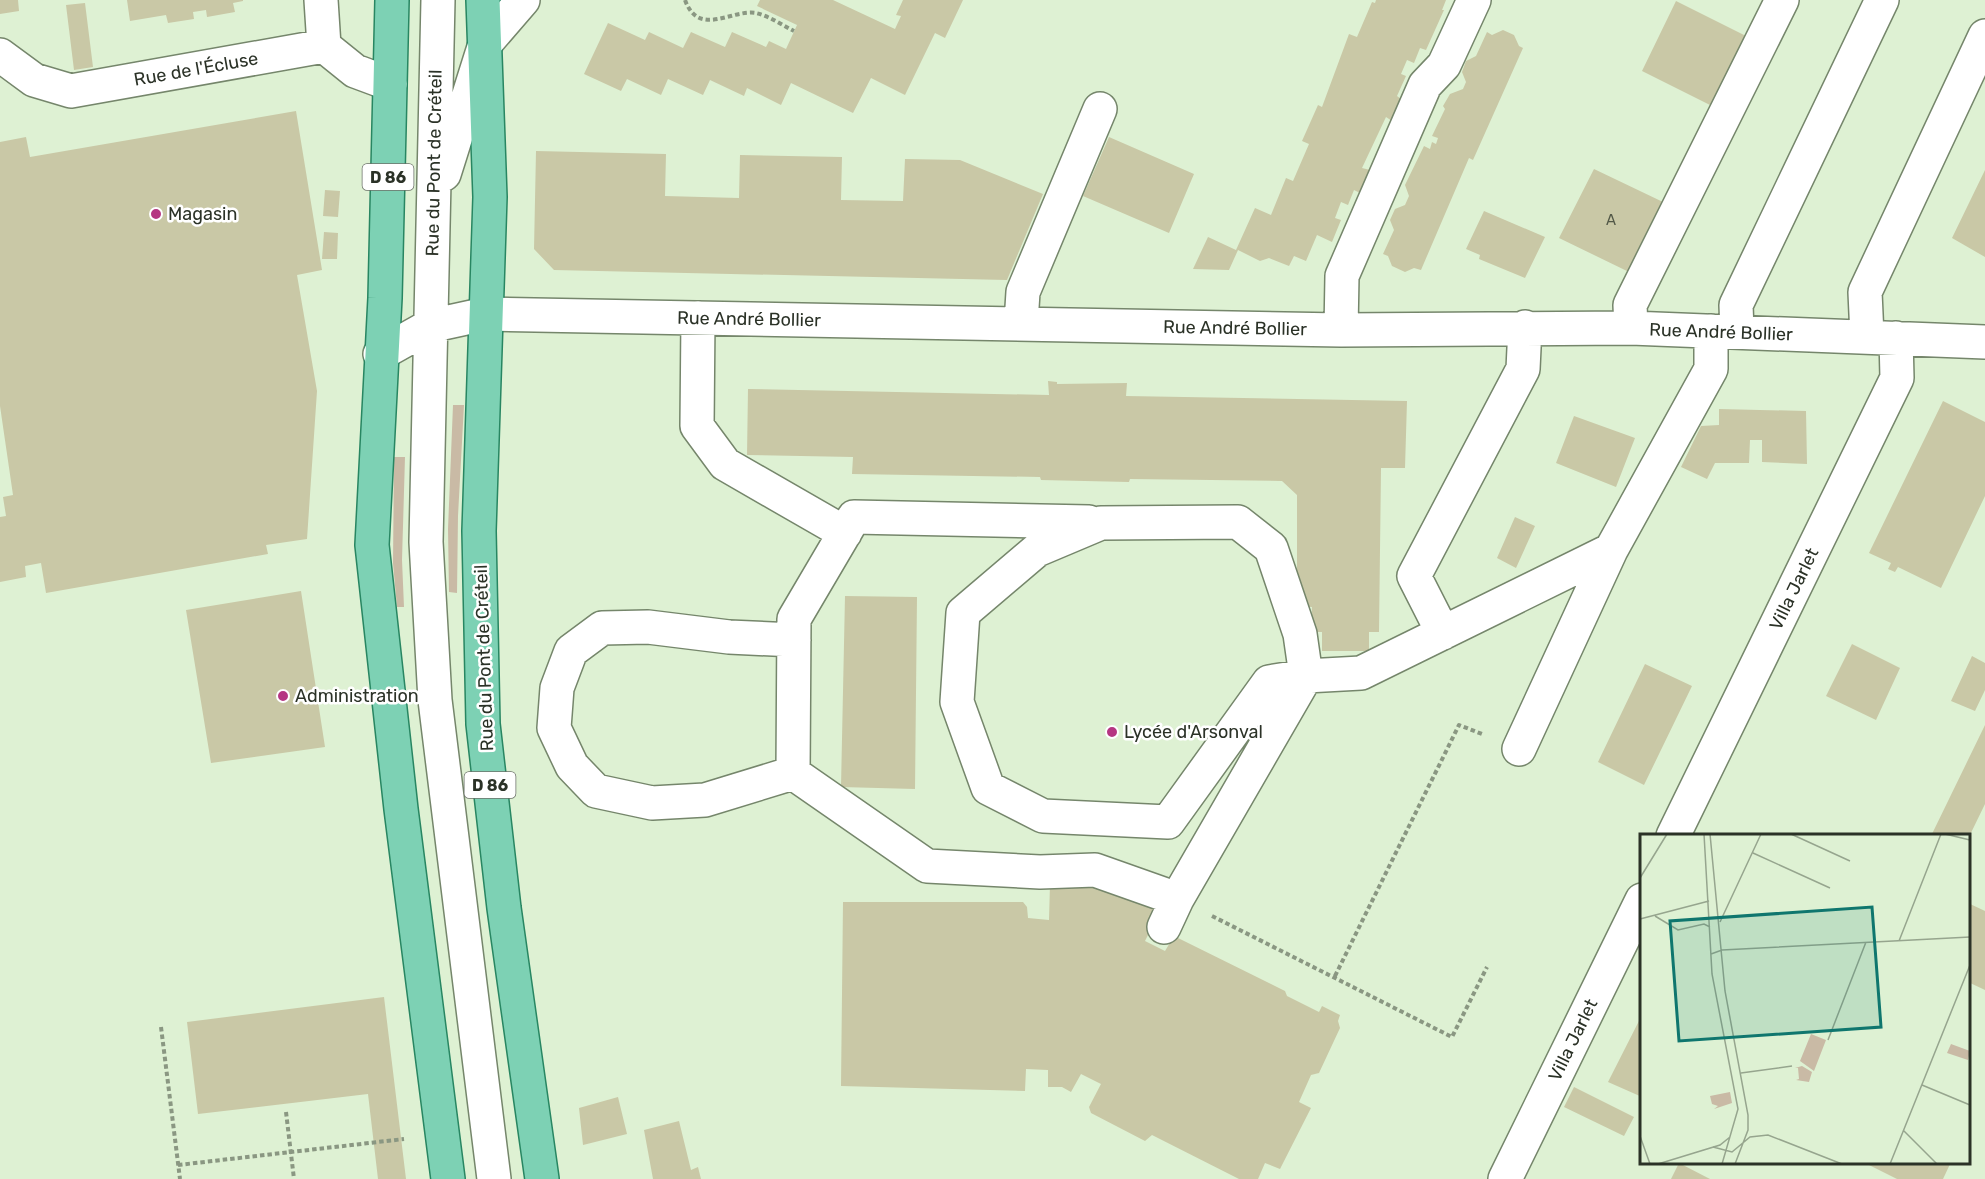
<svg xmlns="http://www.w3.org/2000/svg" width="1985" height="1179" font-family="Rubik,sans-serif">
<rect width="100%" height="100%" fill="#def1d3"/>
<!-- green -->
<path fill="#c9baa5" d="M 453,405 L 464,405 L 458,516 L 457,593 L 449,592 L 448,529 Z
M 394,457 L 405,457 L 402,560 L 404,607 L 397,607 L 393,563 Z"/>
<!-- building -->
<path fill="#c9c8a6" d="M 0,0 L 18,0 L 19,11 L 0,14 Z
M 127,0 L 243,0 L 243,1 L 233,3 L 235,12 L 207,17 L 206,10 L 193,12 L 194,19 L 168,23 L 166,15 L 130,21 Z
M 760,0 L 833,0 L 895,29 L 901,16 L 896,15 L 903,0 L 963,0 L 945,38 L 935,33 L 905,95 L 871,78 L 853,113 L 791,83 L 781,105 L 747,88 L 744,96 L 710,80 L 703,95 L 668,79 L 661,95 L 627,79 L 621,91 L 584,74 L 608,23 L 645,40 L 649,32 L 683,48 L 691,32 L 725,47 L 732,32 L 766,47 L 769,41 L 786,49 L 797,25 L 757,6 Z
M 1376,0 L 1446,0 L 1442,10 L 1444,10 L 1426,50 L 1420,48 L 1414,63 L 1407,60 L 1401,74 L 1406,76 L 1397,96 L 1401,99 L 1392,121 L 1386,117 L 1362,168 L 1370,170 L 1360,193 L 1354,190 L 1348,205 L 1341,202 L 1335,218 L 1341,220 L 1332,242 L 1317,235 L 1306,261 L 1294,256 L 1289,266 L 1269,258 L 1260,261 L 1238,250 L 1229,270 L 1193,269 L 1208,237 L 1236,250 L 1255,208 L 1271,215 L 1286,178 L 1293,181 L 1309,144 L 1302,141 L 1318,105 L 1322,107 L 1349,34 L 1357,37 L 1372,2 L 1375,3 Z
M 1676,1 L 1746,36 L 1712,106 L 1642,71 Z
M 85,3 L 93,67 L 74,70 L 66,5 Z
M 1503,30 L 1514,35 L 1519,46 L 1523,48 L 1473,160 L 1469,158 L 1421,270 L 1414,268 L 1405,272 L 1392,266 L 1388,256 L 1383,254 L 1394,230 L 1390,220 L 1395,209 L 1405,205 L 1409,196 L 1405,185 L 1424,146 L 1430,149 L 1432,142 L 1436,144 L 1438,138 L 1432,136 L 1445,109 L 1443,106 L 1450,94 L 1463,89 L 1466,82 L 1462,72 L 1466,61 L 1476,56 L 1487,32 L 1492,35 Z
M 296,111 L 322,270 L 297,275 L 317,391 L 307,539 L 266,545 L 268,554 L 46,593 L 41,563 L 25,566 L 26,577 L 0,582 L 0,517 L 6,516 L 3,497 L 13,495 L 0,406 L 0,142 L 26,137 L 30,157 Z
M 1109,137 L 1194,174 L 1169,233 L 1083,196 Z
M 536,151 L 666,154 L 665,196 L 739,198 L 740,155 L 842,157 L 841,200 L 903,201 L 905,159 L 960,160 L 1043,194 L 1007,280 L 554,270 L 534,249 Z
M 1594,169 L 1663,202 L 1629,272 L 1559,238 Z
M 1985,170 L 1985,257 L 1952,238 Z
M 325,190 L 340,191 L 338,217 L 323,216 Z
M 1484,211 L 1545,237 L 1525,278 L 1479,259 L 1480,255 L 1466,249 Z
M 324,232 L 338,233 L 337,259 L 322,259 Z
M 1048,381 L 1057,382 L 1057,384 L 1127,383 L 1126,396 L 1407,401 L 1405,468 L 1381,468 L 1379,632 L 1369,632 L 1369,651 L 1322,651 L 1322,632 L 1311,632 L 1312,607 L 1297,606 L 1297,495 L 1282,481 L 1130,479 L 1129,482 L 1041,480 L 1040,477 L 852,474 L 853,457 L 747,455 L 748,389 L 1049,395 Z
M 1943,401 L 1985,422 L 1985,496 L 1941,588 L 1898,567 L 1895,572 L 1888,569 L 1891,563 L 1869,553 Z
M 1719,409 L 1806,411 L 1807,464 L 1762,462 L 1762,440 L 1750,440 L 1749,463 L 1715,463 L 1707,479 L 1681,467 L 1701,426 L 1719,425 Z
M 1574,416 L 1635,438 L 1616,487 L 1556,463 Z
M 1515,517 L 1535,526 L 1516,568 L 1497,558 Z
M 301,591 L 325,747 L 211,763 L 186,610 Z
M 845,596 L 917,597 L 915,789 L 841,787 Z
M 1852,644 L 1900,668 L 1876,720 L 1826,696 Z
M 1972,656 L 1985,663 L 1985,690 L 1975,711 L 1951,701 Z
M 1645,664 L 1692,686 L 1644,785 L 1598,762 Z
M 1985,725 L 1985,804 L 1968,839 L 1968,836 L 1931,836 Z
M 1050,884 L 1109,884 L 1161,909 L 1145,941 L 1165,951 L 1171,941 L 1178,938 L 1285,991 L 1287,996 L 1319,1012 L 1322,1006 L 1340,1015 L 1338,1021 L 1340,1028 L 1319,1073 L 1311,1075 L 1299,1102 L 1311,1108 L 1280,1169 L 1265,1163 L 1258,1179 L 1239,1179 L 1152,1135 L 1145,1141 L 1091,1113 L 1089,1107 L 1101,1084 L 1081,1074 L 1071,1092 L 1062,1087 L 1048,1087 L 1048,1070 L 1026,1069 L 1025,1091 L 841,1086 L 843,902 L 1023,902 L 1027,907 L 1028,918 L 1049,920 Z
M 1968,903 L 1985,911 L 1985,990 L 1968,982 Z
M 384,997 L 406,1179 L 378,1179 L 368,1094 L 198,1114 L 187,1022 Z
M 1642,1015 L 1642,1097 L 1608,1082 Z
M 1574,1087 L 1634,1117 L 1624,1136 L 1564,1107 Z
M 618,1097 L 627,1134 L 583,1145 L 579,1108 Z
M 679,1121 L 691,1170 L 698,1167 L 701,1179 L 653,1179 L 644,1130 Z
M 1863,1162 L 1951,1162 L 1943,1179 L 1897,1179 Z
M 1679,1163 L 1710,1179 L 1671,1179 Z"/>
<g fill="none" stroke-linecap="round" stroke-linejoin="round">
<defs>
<path id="minor" d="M 321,0 L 324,46
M 438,0 L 426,542 L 435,700 L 494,1179
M 0,55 L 34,80 L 71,91 L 324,46 L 355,71 L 390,84
M 444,174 L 485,44 L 523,0
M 698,318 L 697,426 L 725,464 L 845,533
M 1021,323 L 1023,292 L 1100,109
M 1631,328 L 1630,305 L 1782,0
M 1341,330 L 1342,276 L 1425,85 L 1444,65 L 1474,0
M 1737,331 L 1736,305 L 1882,0
M 1867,336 L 1865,292 L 1985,36
M 380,354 L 430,326 L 485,314 L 1341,330 L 1631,328 L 1985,342
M 1089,522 L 854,517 L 794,619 L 793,773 L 927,866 L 1040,872 L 1095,870 L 1177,899
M 1238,522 L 1271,548 L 1300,634 L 1306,676 L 1269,682 L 1168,822 L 1043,816 L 988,788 L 957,702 L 963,613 L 1037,550 L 1101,523 Z
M 1443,633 L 1414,576 L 1523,369 L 1525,327
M 1519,749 L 1611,550 L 1711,369 L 1711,331
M 793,773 L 705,800 L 652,803 L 596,791 L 572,766 L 554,728 L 557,688 L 571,651 L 602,628 L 648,627 L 729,637 L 794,640
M 1673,836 L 1897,378 L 1896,338
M 1164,927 L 1177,899 L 1306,676 L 1361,673 L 1611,550
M 1505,1179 L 1642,900"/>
<path id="major" d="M 392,0 L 385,298 L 372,545 L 401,809 L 448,1179
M 483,0 L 490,197 L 479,531 L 483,724 L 504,908 L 542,1179"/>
</defs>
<!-- minor casing -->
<use href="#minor" stroke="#75866b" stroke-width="36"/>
<!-- major casing -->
<use href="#major" stroke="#288662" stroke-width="36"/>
<!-- path -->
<path stroke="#8a9782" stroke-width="4" stroke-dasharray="4.5 3" stroke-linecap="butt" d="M 685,0 C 699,38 731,9 756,13 C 769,16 782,25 794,31
M 1212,916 L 1452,1037 L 1487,967
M 1335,976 L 1459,725 L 1482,734
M 161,1027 L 180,1179
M 286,1112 L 294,1179
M 178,1165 L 404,1139"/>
<!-- minor -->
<use href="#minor" stroke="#fff" stroke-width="33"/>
<!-- major -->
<use href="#major" stroke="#7dd1b4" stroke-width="33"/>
</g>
<!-- markers -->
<g fill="#b53682" stroke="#fff" stroke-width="2">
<circle cx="156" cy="214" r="6"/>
<circle cx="283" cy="696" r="6"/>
<circle cx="1112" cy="732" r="6"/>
</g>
<g text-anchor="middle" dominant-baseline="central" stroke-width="5" stroke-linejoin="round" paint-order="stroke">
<!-- number labels -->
<g font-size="15" fill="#525847">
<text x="1611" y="220">A</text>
</g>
<!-- shield labels -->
<g fill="#fff" stroke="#6b7068" stroke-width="1.5">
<rect x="362.5" y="164" width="51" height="26" rx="4.5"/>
<rect x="464.5" y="772" width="51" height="26" rx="4.5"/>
</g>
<g font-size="16" font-weight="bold" fill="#2b3227">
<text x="388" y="177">D 86</text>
<text x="490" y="785">D 86</text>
</g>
<!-- street labels -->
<g font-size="18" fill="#2b3227" stroke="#fff">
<text transform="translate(196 69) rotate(-10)">Rue de l'Écluse</text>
<text transform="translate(434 163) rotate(-89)">Rue du Pont de Créteil</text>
<text transform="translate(749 319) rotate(1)">Rue André Bollier</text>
<text transform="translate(1235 328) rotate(1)">Rue André Bollier</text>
<text transform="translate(1721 332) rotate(2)">Rue André Bollier</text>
<text transform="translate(1794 589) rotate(-64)">Villa Jarlet</text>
<text transform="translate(484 658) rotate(-92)">Rue du Pont de Créteil</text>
<text transform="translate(1573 1040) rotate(-64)">Villa Jarlet</text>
</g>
<!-- poi labels -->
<g font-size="18" fill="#2b3227" stroke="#fff" text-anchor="start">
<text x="168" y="214">Magasin</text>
<text x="295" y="696">Administration</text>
<text x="1124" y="732">Lycée d'Arsonval</text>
</g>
</g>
<!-- overview -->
<g transform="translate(1640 834)">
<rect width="330" height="330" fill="#def1d3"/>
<path d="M 171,200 L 186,206 L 174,237 L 160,227 ZM 311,210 L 330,217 L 328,226 L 307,219 ZM 162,232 L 172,238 L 169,248 L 156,246 L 159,245 L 158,234 L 155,234 ZM 90,258 L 92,269 L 74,275 L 78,272 L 72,270 L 70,262 Z" fill="#c9baa5"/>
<path fill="none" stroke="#96a58e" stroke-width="1.5" d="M 64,0 L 72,140 L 98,275 L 82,330M 70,0 L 85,157 L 108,281 L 108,296 L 95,330M 151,0 L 210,27M 305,0 L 330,6M 113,19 L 190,54M 0,44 L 27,0M 15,82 L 38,96 L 64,90 L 70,93M 0,85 L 69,67M 80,88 L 121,0M 259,107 L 301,0M 71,120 L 82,116 L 330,103M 188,206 L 226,108M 101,239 L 152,232M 282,251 L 330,271M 263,296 L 297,330M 0,302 L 10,330M 73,313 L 92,318 L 110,303 L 128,301 L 202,330M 18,330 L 80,311 L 90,303M 250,330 L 330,131"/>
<path fill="#0f766e" fill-opacity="0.15" stroke="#0f766e" stroke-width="3" d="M 232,73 L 241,193 L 39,207 L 30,87 Z"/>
<rect width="330" height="330" fill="none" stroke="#2b3227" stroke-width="3"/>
</g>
</svg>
